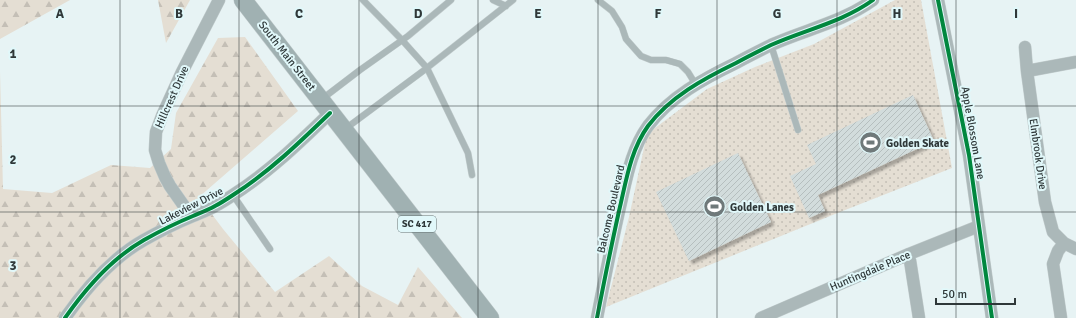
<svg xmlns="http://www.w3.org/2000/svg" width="1076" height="318" font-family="Signika,sans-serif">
<defs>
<pattern id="forest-firs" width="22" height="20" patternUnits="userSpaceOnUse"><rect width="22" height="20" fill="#e4ded3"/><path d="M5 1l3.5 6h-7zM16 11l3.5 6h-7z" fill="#c4bfb6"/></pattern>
<pattern id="park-dots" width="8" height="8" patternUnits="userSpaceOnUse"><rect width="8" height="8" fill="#e4ded3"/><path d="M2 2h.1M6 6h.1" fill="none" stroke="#c4bfb6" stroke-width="1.8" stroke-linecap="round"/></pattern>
<pattern id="building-hatch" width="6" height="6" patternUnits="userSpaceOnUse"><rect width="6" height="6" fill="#d2dcdc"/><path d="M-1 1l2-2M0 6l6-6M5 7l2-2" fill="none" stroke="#b5bebe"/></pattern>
<filter id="shadow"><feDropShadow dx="3.5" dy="3.5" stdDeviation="1" flood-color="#0004"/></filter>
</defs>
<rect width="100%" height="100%" fill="#e7f3f4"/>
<!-- forest -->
<path fill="url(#forest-firs)" d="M 0,0 L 70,0 L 0,39 Z
M 158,0 L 190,0 L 166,43 Z
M 245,37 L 298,111 L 199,197 L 223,229 L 275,292 L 329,256 L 362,286 L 398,305 L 418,267 L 462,318 L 0,318 L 0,71 L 3,189 L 52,193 L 111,165 L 150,168 L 171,149 L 176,113 L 218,38 Z"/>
<!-- park -->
<path fill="url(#park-dots)" d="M 895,0 L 921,0 L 952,168 L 835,214 L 606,307 L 629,217 L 647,134 L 707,89 L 755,67 L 814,44 Z"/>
<!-- building -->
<path fill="url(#building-hatch)" filter="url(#shadow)" d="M 913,95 L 934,141 L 818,195 L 825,211 L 809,218 L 790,176 L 816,164 L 807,145 Z
M 738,153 L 771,222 L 689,261 L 656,192 Z"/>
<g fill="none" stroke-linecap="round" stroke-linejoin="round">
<defs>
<path id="service" d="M 363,0 L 402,40 L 427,68 L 468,153 L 472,175
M 493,0 L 506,6
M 598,0 L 612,11 L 622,27 L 626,39 L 641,56 L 651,60 L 666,60 L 680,64 L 688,72 L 696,85
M 771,45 L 798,130
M 322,99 L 360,70 L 408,36 L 451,0
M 345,129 L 423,71 L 513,0
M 233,195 L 270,249"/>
<path id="minor" d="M 938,0 L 969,155 L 992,318
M 1025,47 L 1027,71 L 1045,202 L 1053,232 L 1064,243 L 1076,249
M 1027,71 L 1076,62
M 191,216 L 170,186 L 165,177 L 159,163 L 155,150 L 156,132 L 162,116 L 182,72 L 219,0
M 909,254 L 919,318
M 65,318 C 86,288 112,258 144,240 C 160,231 176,223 193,216 C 200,213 208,210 215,206 C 221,203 227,199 233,195 C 269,172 299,143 330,113
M 597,318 C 604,282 611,247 619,211 C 626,182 630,151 648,126 C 670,97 703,79 736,63 C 747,57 759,51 771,45 C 804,30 843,22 873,0
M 761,318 L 909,254 L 979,226
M 1061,318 L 1053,264 L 1058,251 L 1064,243"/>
<path id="primary" d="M 243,0 L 490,318"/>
</defs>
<!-- service casing -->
<use href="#service" stroke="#c3cdce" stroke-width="7"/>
<!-- minor casing -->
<use href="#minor" stroke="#c3cdce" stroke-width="13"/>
<!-- primary casing -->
<use href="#primary" stroke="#c3cdce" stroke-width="19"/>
<!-- service -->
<use href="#service" stroke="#abb8b9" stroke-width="6"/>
<!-- minor -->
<use href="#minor" stroke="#abb8b9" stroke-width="12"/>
<!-- primary -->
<use href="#primary" stroke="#a0b1b2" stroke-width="18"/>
<defs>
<path id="cycleway" d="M 938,0 L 969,155 L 992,318
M 65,318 C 86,288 112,258 144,240 C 160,231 176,223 193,216 C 200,213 208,210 215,206 C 221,203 227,199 233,195 C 269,172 299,143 330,113
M 597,318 C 604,282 611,247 619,211 C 626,182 630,151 648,126 C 670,97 703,79 736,63 C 747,57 759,51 771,45 C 804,30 843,22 873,0"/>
</defs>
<!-- cycleway casing -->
<use href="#cycleway" stroke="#e1f8fa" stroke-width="6"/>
<!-- cycleway -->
<use href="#cycleway" stroke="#00873e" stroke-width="4"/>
</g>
<!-- grid -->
<path fill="none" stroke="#2f3839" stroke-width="1" stroke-opacity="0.55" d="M 120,0 L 120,318M 239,0 L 239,318M 359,0 L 359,318M 478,0 L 478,318M 598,0 L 598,318M 717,0 L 717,318M 837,0 L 837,318M 956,0 L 956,318M 0,106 L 1076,106M 0,212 L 1076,212"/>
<!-- icons -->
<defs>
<symbol id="stadium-disc" viewBox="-11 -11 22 22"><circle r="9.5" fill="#6f797a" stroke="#e1f8fa"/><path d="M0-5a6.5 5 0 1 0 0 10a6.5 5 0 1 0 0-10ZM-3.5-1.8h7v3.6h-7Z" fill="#fff"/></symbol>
</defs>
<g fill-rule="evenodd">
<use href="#stadium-disc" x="858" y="130" width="25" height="25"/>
<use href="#stadium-disc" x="702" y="194" width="25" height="25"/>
</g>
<g text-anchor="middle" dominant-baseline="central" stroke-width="4" stroke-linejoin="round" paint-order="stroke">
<!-- shield labels -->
<rect fill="#e1f8fa" stroke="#647273" stroke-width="1" x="398" y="216" width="38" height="16" rx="3"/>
<g font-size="10" font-weight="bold" fill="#2f3839">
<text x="417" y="224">SC 417</text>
</g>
<!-- street labels -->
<g font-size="11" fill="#2f3839" stroke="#e1f8fa">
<text transform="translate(287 56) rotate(52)">South Main Street</text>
<text transform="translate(172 97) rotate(-66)">Hillcrest Drive</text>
<text transform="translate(973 133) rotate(80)">Apple Blossom Lane</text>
<text transform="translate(1038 154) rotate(82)">Elmbrook Drive</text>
<text transform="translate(191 206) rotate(-27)">Lakeview Drive</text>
<text transform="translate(611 209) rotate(-77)">Balcome Boulevard</text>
<text transform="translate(870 271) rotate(-23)">Huntingdale Place</text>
</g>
<!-- poi labels -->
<g font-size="11" font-weight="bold" fill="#2f3839" stroke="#e1f8fa" text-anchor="start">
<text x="886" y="143">Golden Skate</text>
<text x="730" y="207">Golden Lanes</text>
</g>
</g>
<g font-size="13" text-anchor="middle" font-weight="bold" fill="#2f3839" stroke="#e1f8fa" stroke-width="4" stroke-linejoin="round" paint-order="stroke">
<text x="60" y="18">A</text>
<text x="179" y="18">B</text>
<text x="299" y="18">C</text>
<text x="418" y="18">D</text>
<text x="538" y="18">E</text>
<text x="658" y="18">F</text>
<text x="777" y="18">G</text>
<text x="897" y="18">H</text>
<text x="1016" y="18">I</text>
<text x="13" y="58">1</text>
<text x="13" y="164">2</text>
<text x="13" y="270">3</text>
</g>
<!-- scale -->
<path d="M936 298v6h79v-6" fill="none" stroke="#2f3839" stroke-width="2"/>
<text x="942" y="298" font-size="12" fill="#2f3839" stroke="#e1f8fa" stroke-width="3" paint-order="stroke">50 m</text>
</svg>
